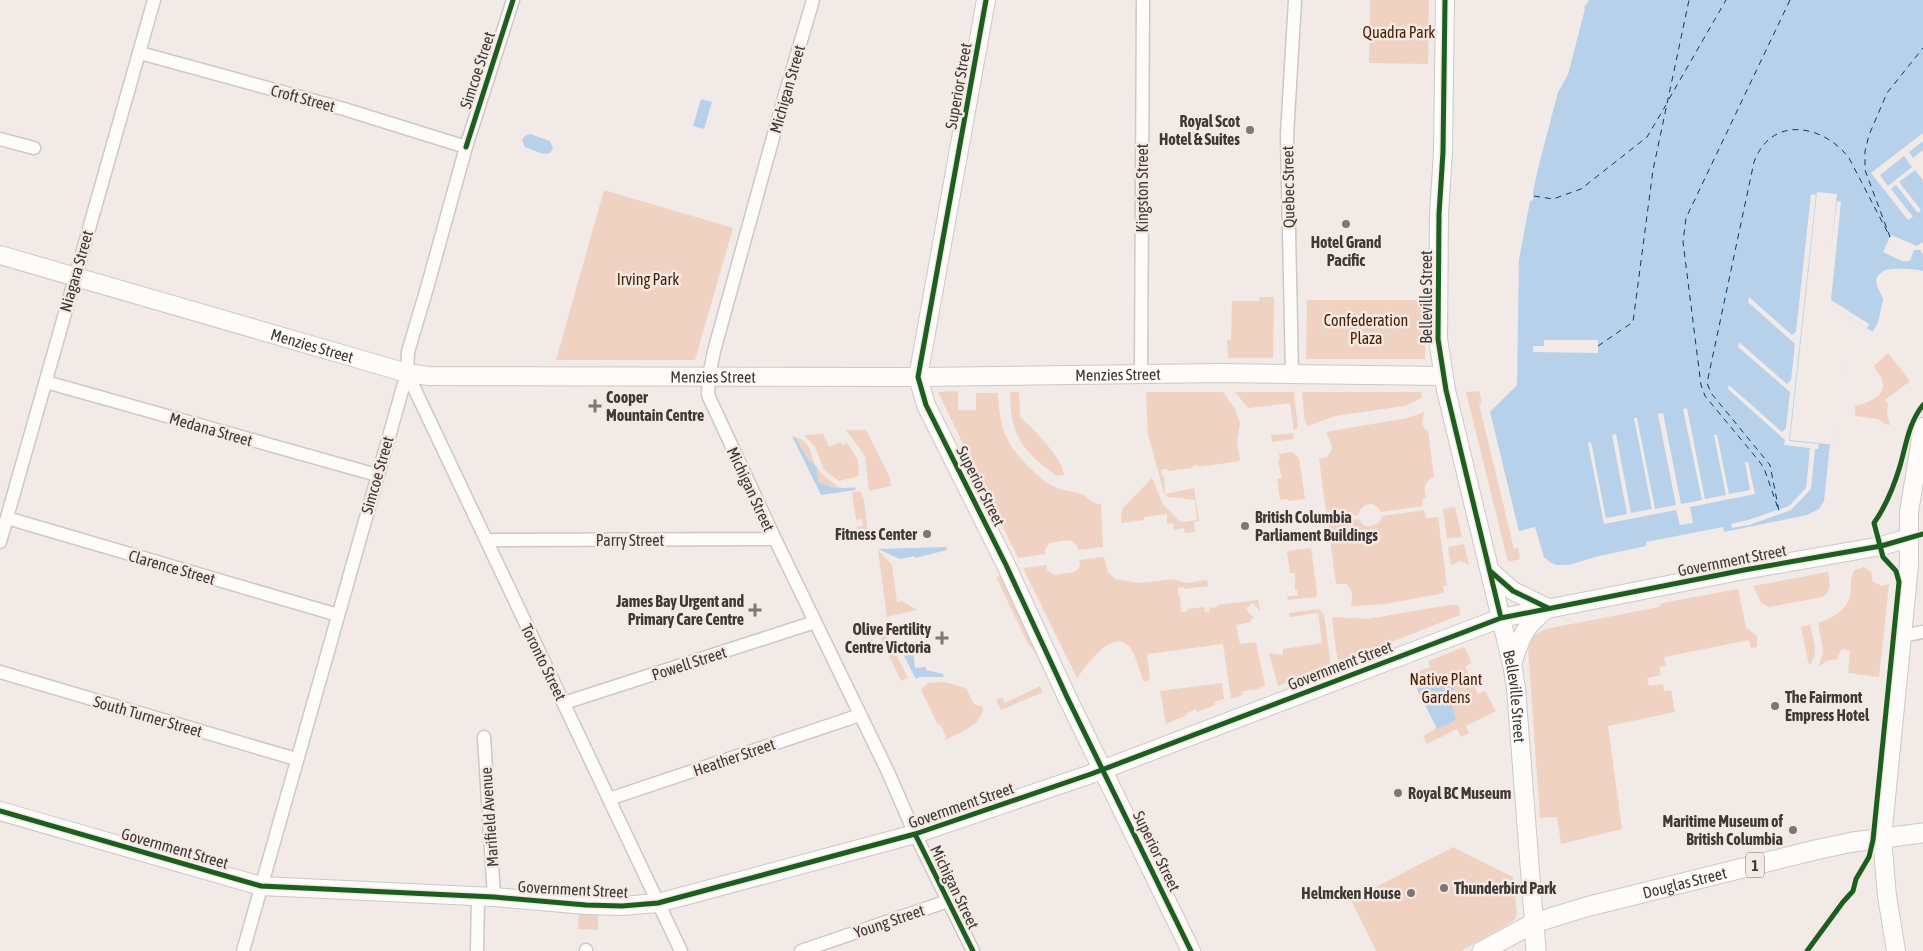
<svg xmlns="http://www.w3.org/2000/svg" width="1923" height="951" font-family="'Asap Condensed',sans-serif">
<rect width="100%" height="100%" fill="#f1eae7"/>
<!-- green -->
<path fill="#efd2c2" d="M 1370,0 L 1429,0 L 1428,64 L 1369,63 Z
M 604,190 L 733,228 L 695,360 L 556,360 Z
M 1260,297 L 1274,297 L 1273,358 L 1228,358 L 1227,340 L 1231,340 L 1232,301 L 1259,301 Z
M 1307,300 L 1426,300 L 1425,359 L 1306,359 Z
M 1888,353 L 1910,381 L 1885,400 L 1888,404 L 1887,414 L 1890,425 L 1885,424 L 1878,419 L 1855,416 L 1855,406 C 1866,403 1888,397 1882,380 C 1880,375 1876,370 1874,366 Z
M 958,391 L 958,410 L 976,410 L 976,393 L 998,393 C 999,427 1006,445 1030,468 C 1038,476 1045,483 1055,487 C 1063,491 1073,491 1081,494 C 1088,497 1092,504 1101,504 L 1103,547 L 1078,550 L 1077,545 L 1070,540 L 1049,543 L 1045,550 L 1045,554 L 1018,558 L 938,392 Z
M 1479,391 L 1482,403 L 1479,404 L 1514,549 L 1518,548 L 1520,559 L 1508,562 L 1466,392 Z
M 1010,392 L 1019,392 L 1020,417 C 1032,428 1064,459 1064,475 L 1057,476 C 1021,450 1011,437 1010,392 Z
M 1146,392 L 1223,392 L 1235,409 L 1240,423 L 1237,442 L 1240,461 L 1199,467 L 1198,465 L 1192,466 L 1192,468 L 1168,471 L 1168,469 L 1161,470 L 1162,476 L 1164,476 L 1165,494 L 1194,488 L 1199,521 L 1194,522 L 1195,532 L 1185,533 L 1184,528 L 1174,530 L 1173,523 L 1167,524 L 1167,514 L 1144,517 L 1144,520 L 1121,523 L 1121,514 L 1123,508 L 1152,478 L 1163,504 L 1178,520 L 1183,522 L 1197,520 L 1195,500 L 1168,497 L 1164,493 L 1148,434 Z
M 1235,392 L 1294,392 L 1298,428 L 1294,430 L 1293,439 L 1272,442 L 1271,435 L 1294,433 L 1290,403 L 1248,408 Z
M 1302,392 L 1421,392 L 1422,398 L 1404,406 L 1335,416 L 1308,426 L 1305,422 Z
M 1424,412 C 1423,420 1419,425 1428,431 L 1434,477 C 1425,481 1423,488 1426,497 L 1422,500 L 1423,506 L 1381,512 C 1374,500 1362,502 1358,515 L 1327,519 L 1319,459 L 1327,457 L 1332,450 L 1331,443 L 1326,432 L 1408,418 Z
M 846,430 L 866,430 L 890,478 L 891,486 L 869,491 L 865,456 Z
M 823,434 L 829,447 L 840,442 L 842,445 L 847,443 L 858,460 L 859,476 L 839,481 L 824,470 L 815,447 L 804,435 Z
M 795,437 C 814,443 809,457 817,468 C 822,475 832,482 839,487 L 824,485 L 818,481 L 817,467 L 808,459 Z
M 1292,452 L 1299,458 L 1305,499 L 1288,501 L 1288,499 L 1280,500 L 1277,479 L 1282,478 L 1278,461 L 1280,460 L 1279,454 Z
M 860,491 L 864,500 L 869,541 L 859,541 L 857,527 L 863,526 L 862,519 L 856,520 L 852,492 Z
M 1455,507 L 1462,537 L 1447,539 L 1443,509 Z
M 1424,510 L 1426,518 L 1438,517 L 1447,585 L 1443,586 L 1444,593 L 1386,604 L 1351,606 C 1352,597 1354,590 1346,584 L 1336,584 L 1328,524 L 1359,519 L 1362,524 L 1368,527 L 1379,523 L 1382,516 Z
M 1464,544 L 1469,565 L 1461,561 L 1451,565 L 1448,547 Z
M 1311,548 L 1317,591 L 1316,597 L 1288,600 L 1287,596 L 1298,596 L 1297,590 L 1295,590 L 1295,573 L 1290,573 L 1287,551 Z
M 878,550 L 892,565 L 897,602 L 902,601 L 917,610 L 887,617 Z
M 1104,557 L 1108,572 L 1115,579 L 1140,583 L 1174,579 L 1186,583 L 1207,580 L 1208,586 L 1184,589 L 1184,587 L 1178,588 L 1178,595 L 1180,595 L 1181,612 L 1187,611 L 1187,609 L 1204,607 L 1205,612 L 1210,611 L 1209,606 L 1211,608 L 1217,607 L 1217,605 L 1258,600 L 1260,611 L 1253,603 L 1246,609 L 1254,618 L 1251,619 L 1251,622 L 1236,625 L 1240,644 L 1256,642 L 1265,686 L 1252,691 L 1251,689 L 1242,692 L 1243,695 L 1231,699 L 1223,644 L 1147,654 L 1150,680 L 1144,682 C 1140,672 1137,658 1131,649 C 1113,625 1087,666 1077,678 L 1023,568 L 1047,565 L 1047,570 L 1054,575 L 1075,572 L 1080,566 L 1079,560 Z
M 1864,567 L 1871,572 L 1873,582 L 1882,586 L 1889,584 L 1879,677 L 1848,673 L 1850,651 L 1842,649 L 1838,655 L 1838,659 L 1826,661 L 1819,667 L 1823,651 L 1818,623 C 1834,617 1849,610 1851,590 C 1851,582 1851,577 1854,570 Z
M 1828,572 C 1830,582 1832,590 1823,597 L 1769,607 L 1761,603 L 1753,586 Z
M 1005,575 L 1040,658 L 1028,644 L 996,577 Z
M 1738,589 L 1746,627 L 1757,636 L 1757,647 L 1751,648 L 1749,640 L 1664,657 L 1666,666 L 1659,667 L 1661,675 L 1647,678 L 1649,686 L 1663,684 L 1664,691 L 1671,690 L 1675,712 L 1608,726 L 1622,829 L 1561,844 L 1557,817 L 1540,818 L 1528,648 L 1532,636 L 1546,629 L 1659,607 L 1662,603 Z
M 1449,605 L 1459,605 L 1460,615 L 1338,663 L 1332,619 L 1335,617 L 1368,619 Z
M 1319,609 L 1324,615 L 1331,666 L 1278,686 L 1269,653 L 1283,655 L 1283,649 L 1322,643 L 1318,613 L 1290,617 L 1289,613 Z
M 881,625 L 908,678 L 901,681 L 875,626 Z
M 1810,625 C 1813,639 1820,653 1809,665 L 1801,627 Z
M 1464,647 L 1472,663 L 1465,666 L 1478,694 L 1485,691 L 1496,711 L 1466,726 L 1469,733 L 1461,737 L 1457,729 L 1427,744 L 1423,736 L 1437,728 L 1410,675 L 1430,667 L 1428,661 Z
M 944,682 L 966,688 L 974,704 L 982,707 L 983,710 C 978,728 960,732 945,740 L 946,737 L 940,724 L 938,725 L 921,690 L 928,683 Z
M 1222,683 L 1224,699 L 1214,702 L 1215,705 L 1197,712 L 1196,709 L 1187,713 L 1187,715 L 1166,724 L 1160,691 Z
M 1040,686 L 1043,692 L 1001,710 L 996,700 L 1002,697 L 1005,703 Z
M 1453,847 L 1513,877 L 1517,912 L 1515,920 L 1461,951 L 1376,951 L 1351,900 Z
M 579,912 L 598,913 L 598,930 L 578,929 Z"/>
<!-- water -->
<path fill="#b8d1ea" d="M 1589,0 L 1923,0 L 1923,271 C 1916,269 1887,267 1882,272 C 1870,280 1880,289 1883,299 C 1883,301 1879,319 1878,322 C 1873,337 1856,343 1849,357 C 1840,375 1839,423 1836,445 L 1830,444 L 1824,501 L 1819,509 L 1807,515 L 1724,532 L 1723,527 L 1646,542 L 1646,546 L 1595,557 L 1569,565 L 1557,565 L 1551,563 L 1544,557 L 1535,527 L 1519,531 L 1490,412 L 1517,385 L 1519,259 L 1530,199 L 1558,92 L 1568,74 L 1584,8 Z
M 701,99 L 712,102 L 704,129 L 693,126 Z
M 530,134 L 550,141 L 553,148 L 550,153 L 543,154 L 525,147 L 522,140 L 525,136 Z
M 792,436 L 795,437 L 808,459 L 817,467 L 818,481 C 828,488 844,489 855,487 L 856,490 L 821,495 Z
M 946,547 L 947,550 L 915,558 L 915,556 L 900,559 L 878,549 Z
M 908,647 L 908,650 L 913,650 L 915,668 L 926,667 L 926,670 L 943,674 L 944,677 L 919,677 L 916,679 L 900,648 Z
M 1437,676 L 1442,676 L 1447,681 L 1450,681 L 1454,689 L 1449,696 L 1456,719 L 1451,723 L 1437,729 L 1417,689 L 1430,685 Z"/>
<!-- pier -->
<path fill="#f1eae7" fill-rule="evenodd" d="M 1583,6 L 1585,9 L 1568,74 L 1558,92 L 1551,111 L 1533,191 L 1533,200 L 1530,201 L 1519,258 L 1516,257 L 1527,198 L 1555,91 L 1566,73 Z
M 1923,133 L 1923,141 L 1909,152 L 1913,158 L 1923,150 L 1923,180 L 1915,170 L 1899,182 L 1921,210 L 1918,213 L 1896,185 L 1891,189 L 1913,217 L 1908,220 L 1871,173 ZM 1904,156 L 1912,167 L 1888,186 L 1880,175 Z
M 1817,192 L 1837,194 L 1831,249 L 1837,201 L 1841,202 L 1831,300 L 1869,324 L 1867,328 L 1825,303 L 1873,332 L 1850,356 L 1845,368 L 1836,445 L 1790,440 Z
M 1811,194 L 1816,195 L 1789,441 L 1819,444 L 1818,449 L 1815,449 L 1811,489 L 1791,510 L 1749,525 L 1732,528 L 1731,524 L 1748,520 L 1789,506 L 1806,488 L 1810,448 L 1784,445 L 1785,440 L 1728,389 L 1729,385 L 1782,432 L 1786,428 L 1790,392 L 1738,347 L 1739,342 L 1787,384 L 1791,380 L 1795,344 L 1748,302 L 1749,297 L 1792,335 L 1796,332 Z
M 1891,235 L 1917,246 L 1923,242 L 1923,254 L 1920,250 L 1914,250 L 1910,261 L 1902,261 L 1883,252 Z
M 1544,340 L 1598,340 L 1598,353 L 1533,352 L 1533,346 L 1544,346 Z
M 1687,408 L 1705,499 L 1726,495 L 1714,435 L 1717,435 L 1729,494 L 1750,490 L 1745,462 L 1748,462 L 1755,494 L 1690,507 L 1693,523 L 1680,525 L 1676,510 L 1604,524 L 1588,443 L 1591,442 L 1606,518 L 1627,514 L 1612,435 L 1616,434 L 1631,513 L 1652,509 L 1634,418 L 1637,418 L 1655,509 L 1676,505 L 1658,414 L 1663,413 L 1681,504 L 1702,500 L 1683,409 Z"/>
<g fill="none" stroke-linecap="round" stroke-linejoin="round">
<!-- ferry -->
<path stroke="#003c6b" stroke-width="1" stroke-dasharray="6 5" stroke-linecap="butt" d="M 1790,0 L 1686,218 L 1683,242 L 1701,385 L 1705,396 L 1759,461 L 1764,468 L 1779,511 L 1770,465 L 1711,393 L 1707,383 L 1754,162 C 1771,115 1823,124 1849,158 L 1890,237 L 1865,170 L 1865,151 L 1869,135 L 1887,93 L 1923,48
M 1669,99 L 1726,0
M 1534,196 L 1553,199 L 1581,189 L 1647,137 L 1666,105
M 1598,346 L 1633,322 L 1653,170 L 1689,0"/>
<defs>
<path id="street" d="M 813,0 L 782,105 L 714,351 L 709,376 L 708,395 L 775,539 L 888,772 L 915,834 L 973,951
M 140,53 L 344,109 L 466,147
M 0,139 L 34,148
M 407,373 L 681,951
M 1292,374 L 1287,135 L 1295,0
M 1141,375 L 1143,0
M 46,382 L 377,475
M 7,518 L 338,615
M 486,540 L 775,539
M 0,542 L 154,0
M 1902,636 L 1923,632
M 0,672 L 296,759
M 564,703 L 815,622
M 484,737 L 494,897
M 609,799 L 860,715
M 243,951 L 407,373 L 408,352 L 413,335 L 427,288 L 466,147 L 513,0
M 477,951 L 478,897
M 586,951 L 586,950
M 801,951 L 948,901"/>
<g id="secondary">
<path d="M 986,0 L 918,377 L 926,405 L 1006,565 L 1067,697 L 1191,951"/>
<path id="s1" d="M 1445,0 L 1443,152 L 1439,214 L 1438,339 L 1446,390 L 1512,664 L 1516,688 L 1534,923"/>
<path id="s2" d="M 0,255 L 407,373 L 429,376 L 918,377 L 1221,373 L 1443,376"/>
<path d="M 1490,571 L 1513,591 L 1548,608"/>
<path d="M 1512,664 C 1521,637 1524,626 1547,609"/>
<path d="M 0,811 L 261,886 L 494,897 L 586,905 L 622,906 L 658,903 L 915,834 L 1091,774 L 1501,618 L 1744,570 L 1881,546 L 1909,538"/>
<path d="M 1896,951 L 1887,896 L 1882,838 L 1909,565 L 1909,512 L 1923,427"/>
</g>
<g id="primary">
<path d="M 1534,923 L 1536,951"/>
<path id="s3" d="M 1482,951 L 1534,923 L 1586,907 L 1815,850 L 1853,842 L 1923,833"/>
</g>
</defs>
<!-- street casing -->
<use href="#street" stroke="#cdc8c5" stroke-width="15"/>
<!-- secondary casing -->
<use href="#secondary" stroke="#cdc8c5" stroke-width="20"/>
<!-- primary casing -->
<use href="#primary" stroke="#cdc8c5" stroke-width="21"/>
<!-- street -->
<use href="#street" stroke="#fdfcfb" stroke-width="12"/>
<!-- secondary -->
<use href="#secondary" stroke="#fdfcfb" stroke-width="18"/>
<!-- primary -->
<use href="#primary" stroke="#fdfcfb" stroke-width="19"/>
<defs>
<path id="cycleway" d="M 986,0 L 918,377 L 926,405 L 1006,565 L 1067,697 L 1191,951
M 1445,0 L 1443,152 L 1439,214 L 1438,339 L 1446,390 L 1501,618
M 466,147 L 513,0
M 1490,571 L 1513,591 L 1548,608
M 0,811 L 261,886 L 494,897 L 586,905 L 622,906 L 658,903 L 915,834 L 1091,774 L 1501,618 L 1744,570 L 1881,546 L 1923,534
M 915,834 L 973,951
M 1807,951 L 1843,902 L 1853,891 L 1856,879 L 1869,857 L 1873,840 L 1899,582 L 1896,571 L 1883,557 L 1874,523 C 1886,506 1894,486 1900,466 C 1906,445 1909,422 1923,405"/>
</defs>
<!-- cycleway casing -->
<use href="#cycleway" stroke="#f5e9e3" stroke-width="8"/>
<!-- cycleway -->
<use href="#cycleway" stroke="#1b5e20" stroke-width="5"/>
</g>
<!-- markers -->
<g fill="#7c7774" stroke="#f5e9e3" stroke-width="2">
<circle cx="1250" cy="130" r="5"/>
<circle cx="1346" cy="224" r="5"/>
<path d="M592.5 398.5h5v5h5v5h-5v5h-5v-5h-5v-5h5z"/>
<circle cx="1245" cy="526" r="5"/>
<circle cx="927" cy="534" r="5"/>
<path d="M752.5 602.5h5v5h5v5h-5v5h-5v-5h-5v-5h5z"/>
<path d="M939.5 630.5h5v5h5v5h-5v5h-5v-5h-5v-5h5z"/>
<circle cx="1775" cy="706" r="5"/>
<circle cx="1398" cy="793" r="5"/>
<circle cx="1793" cy="830" r="5"/>
<circle cx="1444" cy="888" r="5"/>
<circle cx="1411" cy="893" r="5"/>
</g>
<g text-anchor="middle" dominant-baseline="central" stroke-width="5" stroke-linejoin="round" paint-order="stroke">
<!-- shield labels -->
<rect fill="#f5e9e3" stroke="#746e6a" stroke-width="1" x="1746" y="852.5" width="18" height="25" rx="4"/>
<g font-size="15" font-weight="bold" fill="#3d3936">
<text x="1755" y="865">1</text>
</g>
<!-- park labels -->
<g font-size="16" fill="#481c00" stroke="#f5e9e3">
<text x="1399" y="32">Quadra Park</text>
<text x="648" y="279">Irving Park</text>
<text x="1366" y="320">Confederation<tspan x="1366" dy="18">Plaza</tspan></text>
<text x="1446" y="679">Native Plant<tspan x="1446" dy="18">Gardens</tspan></text>
</g>
<!-- street labels -->
<g font-size="16" fill="#3d3936" stroke="#f5e9e3">
<text transform="translate(477 70) rotate(-72)">Simcoe Street</text>
<text transform="translate(958 86) rotate(-80)">Superior Street</text>
<text transform="translate(787 89) rotate(-74)">Michigan Street</text>
<text transform="translate(303 98) rotate(15)">Croft Street</text>
<text transform="translate(1288 187) rotate(-91)">Quebec Street</text>
<text transform="translate(1142 188) rotate(-90)">Kingston Street</text>
<text transform="translate(76 271) rotate(-74)">Niagara Street</text>
<text transform="translate(1426 297) rotate(-90)">Belleville Street</text>
<text stroke="none"><textPath href="#s2" startOffset="325">Menzies Street</textPath></text>
<text stroke="none"><textPath href="#s2" startOffset="1135">Menzies Street</textPath></text>
<text stroke="none"><textPath href="#s2" startOffset="730">Menzies Street</textPath></text>
<text transform="translate(211 429) rotate(16)">Medana Street</text>
<text transform="translate(377 475) rotate(-74)">Simcoe Street</text>
<text transform="translate(981 486) rotate(63)">Superior Street</text>
<text transform="translate(751 489) rotate(65)">Michigan Street</text>
<text x="630" y="540">Parry Street</text>
<text transform="translate(1732 560) rotate(-11)">Government Street</text>
<text transform="translate(172 567) rotate(16)">Clarence Street</text>
<text transform="translate(544 662) rotate(64)">Toronto Street</text>
<text transform="translate(689 663) rotate(-18)">Powell Street</text>
<text transform="translate(1340 665) rotate(-21)">Government Street</text>
<text stroke="none"><textPath href="#s1" startOffset="705">Belleville Street</textPath></text>
<text transform="translate(148 716) rotate(16)">South Turner Street</text>
<text transform="translate(734 757) rotate(-19)">Heather Street</text>
<text transform="translate(961 805) rotate(-19)">Government Street</text>
<text transform="translate(489 817) rotate(-94)">Marifield Avenue</text>
<text transform="translate(175 848) rotate(16)">Government Street</text>
<text transform="translate(1157 851) rotate(64)">Superior Street</text>
<text stroke="none"><textPath href="#s3" startOffset="215">Douglas Street</textPath></text>
<text transform="translate(955 887) rotate(64)">Michigan Street</text>
<text transform="translate(573 889) rotate(3)">Government Street</text>
<text transform="translate(889 921) rotate(-19)">Young Street</text>
</g>
<!-- poi labels -->
<g font-size="16" font-weight="bold" fill="#3d3936" stroke="#f5e9e3" text-anchor="end">
<text x="1240" y="121">Royal Scot<tspan x="1240" dy="18">Hotel &amp; Suites</tspan></text>
<text x="1346" y="242" text-anchor="middle">Hotel Grand<tspan x="1346" dy="18">Pacific</tspan></text>
<text x="606" y="397" text-anchor="start">Cooper<tspan x="606" dy="18">Mountain Centre</tspan></text>
<text x="1255" y="517" text-anchor="start">British Columbia<tspan x="1255" dy="18">Parliament Buildings</tspan></text>
<text x="917" y="534">Fitness Center</text>
<text x="744" y="601">James Bay Urgent and<tspan x="744" dy="18">Primary Care Centre</tspan></text>
<text x="931" y="629">Olive Fertility<tspan x="931" dy="18">Centre Victoria</tspan></text>
<text x="1785" y="697" text-anchor="start">The Fairmont<tspan x="1785" dy="18">Empress Hotel</tspan></text>
<text x="1408" y="793" text-anchor="start">Royal BC Museum</text>
<text x="1783" y="821">Maritime Museum of<tspan x="1783" dy="18">British Columbia</tspan></text>
<text x="1454" y="888" text-anchor="start">Thunderbird Park</text>
<text x="1401" y="893">Helmcken House</text>
</g>
</g>
</svg>
